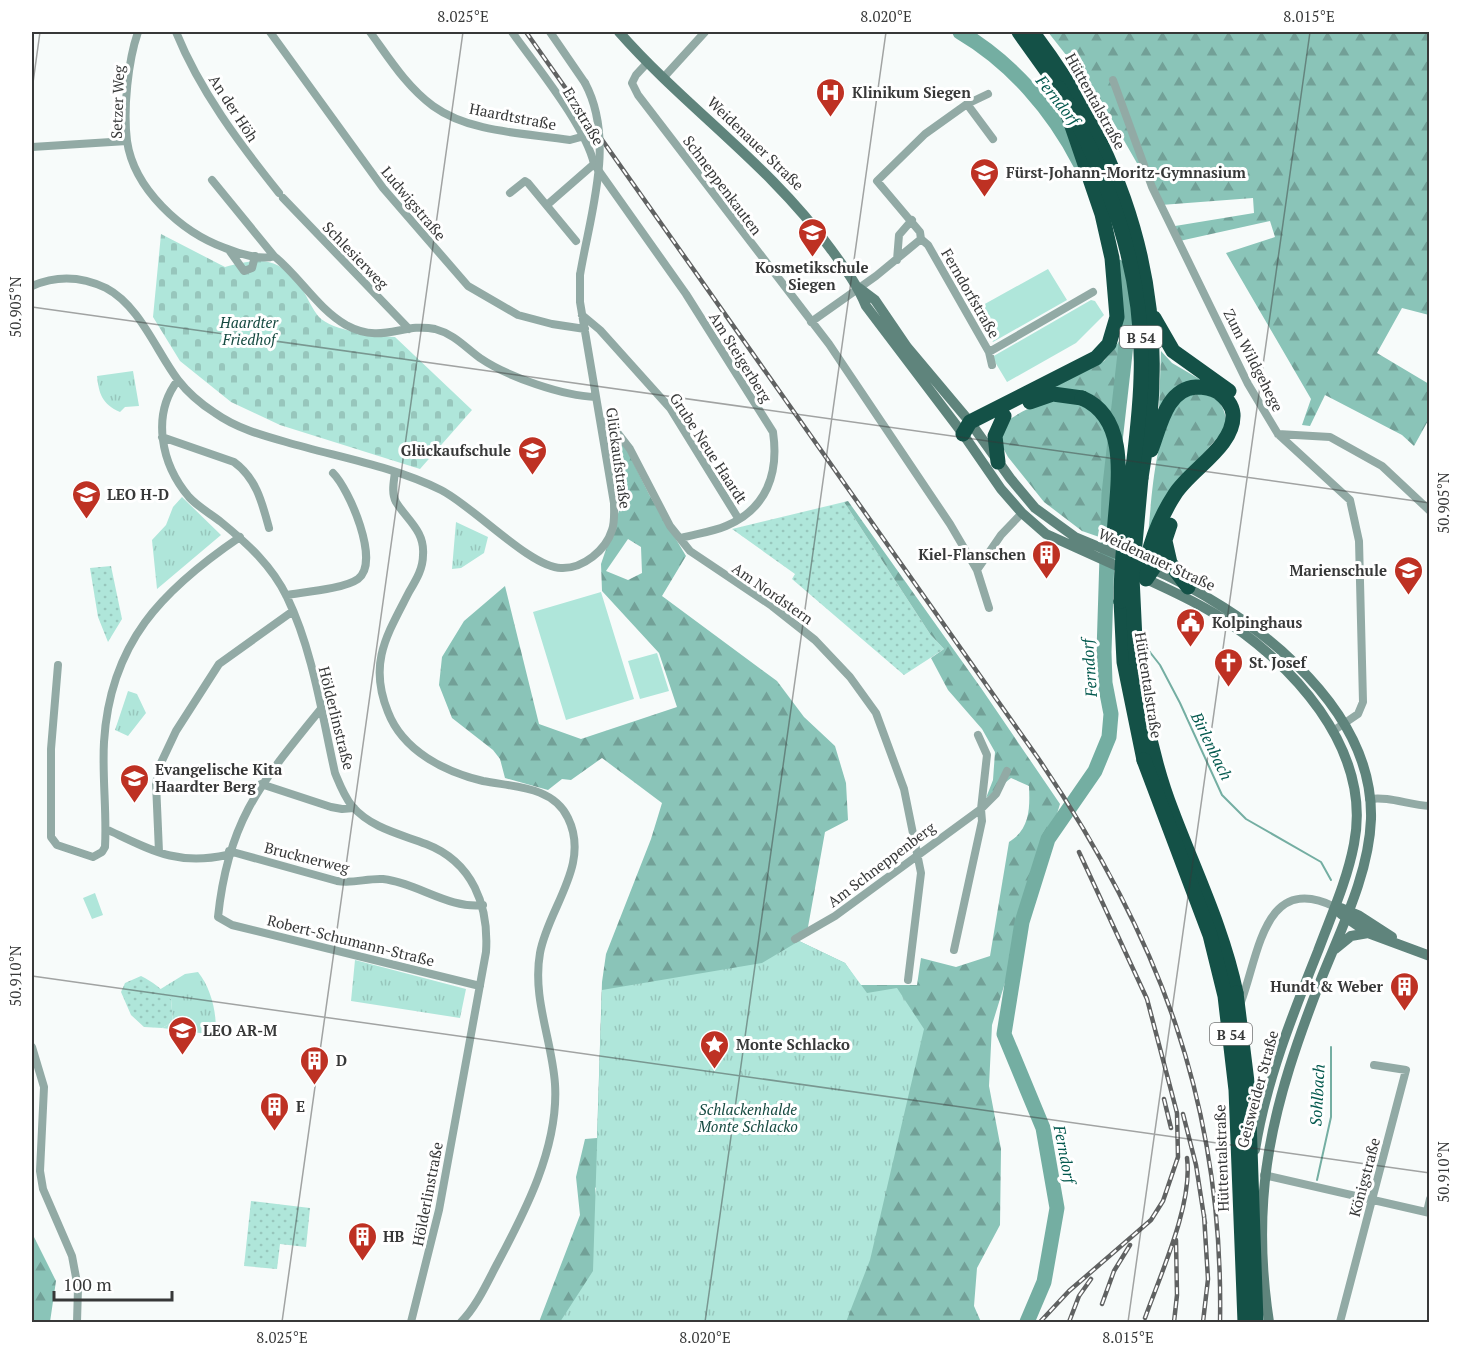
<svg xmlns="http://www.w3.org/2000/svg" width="1461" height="1354" font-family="'PT Serif',serif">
<defs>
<pattern id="grass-dots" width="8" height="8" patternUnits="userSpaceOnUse" patternTransform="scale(1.5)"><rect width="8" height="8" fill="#afe6da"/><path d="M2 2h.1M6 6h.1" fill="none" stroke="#97c6bc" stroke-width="1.8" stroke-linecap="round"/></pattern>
<pattern id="forest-firs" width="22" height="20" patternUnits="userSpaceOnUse" patternTransform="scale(1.5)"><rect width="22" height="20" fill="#8ac4b8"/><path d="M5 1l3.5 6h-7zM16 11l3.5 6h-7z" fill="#72a097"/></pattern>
<pattern id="cemetery-stones" width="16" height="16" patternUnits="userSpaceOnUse" patternTransform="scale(1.5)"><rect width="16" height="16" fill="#afe6da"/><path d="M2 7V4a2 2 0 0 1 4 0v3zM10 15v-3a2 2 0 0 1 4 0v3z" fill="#97c6bc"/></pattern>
<pattern id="park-tufts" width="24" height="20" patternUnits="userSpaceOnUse" patternTransform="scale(1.5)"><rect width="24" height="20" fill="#afe6da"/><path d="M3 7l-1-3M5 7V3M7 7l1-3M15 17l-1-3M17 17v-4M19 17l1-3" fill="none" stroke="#97c6bc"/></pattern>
</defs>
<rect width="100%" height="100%" fill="#f7fbfa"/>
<!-- grass -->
<path fill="url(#grass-dots)" d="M 844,502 L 930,634 L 944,649 L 904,675 L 792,579 L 795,574 L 732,529 Z
M 111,566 L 122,619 L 108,642 L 98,617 L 90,568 Z
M 141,976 C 153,982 162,989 171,999 L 173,1022 L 162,1028 L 144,1027 L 131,1015 L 121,992 L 125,983 Z
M 251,1201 L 310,1208 L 306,1247 L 280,1244 L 277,1269 L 244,1266 Z"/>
<!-- forest -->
<path fill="url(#forest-firs)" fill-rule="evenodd" d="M 1048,32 L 1429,32 L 1429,315 L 1402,308 L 1377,353 L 1429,384 L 1429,419 L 1414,446 L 1402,435 L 1325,395 L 1310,426 L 1302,425 L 1311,399 L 1226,253 L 1275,237 L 1270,221 L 1175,242 L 1169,227 L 1254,213 L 1253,198 L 1161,205 L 1099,97 Z
M 1124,335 L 1113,415 C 1097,395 1081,392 1057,389 L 1056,386 L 1104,361 Z
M 1161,351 L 1172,363 L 1201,380 L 1159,410 Z
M 1201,392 C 1220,398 1227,409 1226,428 L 1173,488 L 1148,535 C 1152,498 1154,435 1177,404 C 1183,397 1193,394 1201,392 Z
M 1069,399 C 1078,404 1091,409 1098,415 C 1119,438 1107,510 1105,539 L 1082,531 L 1044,502 L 1008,457 L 1001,444 L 1004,423 C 1028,407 1040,402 1069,399 Z
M 611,435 L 624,444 L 650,496 L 686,556 L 662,596 L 777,681 L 804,717 L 835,746 L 846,783 L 848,820 L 825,832 L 808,927 L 799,941 L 845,963 L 860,985 L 917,985 L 921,958 L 956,967 L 990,956 L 1009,842 C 1030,829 1030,808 1029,786 L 1011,778 L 986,798 L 993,780 L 995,752 L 982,729 L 948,690 L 931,658 L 944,649 L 930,634 L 844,502 L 848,501 L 981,688 L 1060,804 L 992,1025 L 989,1086 L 1001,1149 L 1000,1225 L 977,1268 L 974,1306 L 981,1322 L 539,1322 L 580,1215 L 576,1177 L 585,1139 L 597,1138 L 602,982 L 606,954 L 651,839 L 662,803 L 602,758 L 571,780 L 562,779 L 548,790 L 505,778 L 500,759 L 493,750 L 452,718 L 439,685 L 442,657 L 464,621 L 505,586 L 539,724 L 581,739 L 677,707 L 659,653 L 602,591 L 601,564 L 623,499 ZM 628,539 L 641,547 L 642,573 L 628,580 L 606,571 ZM 654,1137 L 611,1305 L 595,1188 Z
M 32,1233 L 56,1281 L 50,1322 L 32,1322 Z"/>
<!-- cemetery -->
<path fill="url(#cemetery-stones)" d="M 161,234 L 225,267 C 260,258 278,255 302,289 C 308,298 312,309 319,317 C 332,331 377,336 395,337 L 472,410 L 420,469 L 280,425 L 231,402 L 180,361 L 153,317 Z"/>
<!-- park -->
<path fill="url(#park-tufts)" d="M 133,371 L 139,406 L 125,407 L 120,412 C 102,404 99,394 97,376 Z
M 182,497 L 221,535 L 157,589 L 152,540 L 166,525 L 173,507 Z
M 456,522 L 488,537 L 484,553 L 461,568 L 452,569 Z
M 128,691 L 137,694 L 146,713 L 128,736 L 115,730 Z
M 799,941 L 845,963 L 867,993 L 897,988 L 924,1029 L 870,1260 L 846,1322 L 560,1322 L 593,1271 L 602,990 L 762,963 Z
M 355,960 L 466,989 L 460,1018 L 351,1001 Z
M 198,972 C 211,988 218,1015 215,1035 L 162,1028 L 173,1022 L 171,999 L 159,990 L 185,974 Z"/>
<!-- pitch -->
<path fill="#afe6da" d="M 1048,269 L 1067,300 L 993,342 L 974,310 Z
M 1091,300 L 1095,301 L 1104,315 L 1076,343 L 1007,382 L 992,357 Z
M 601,592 L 634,699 L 566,720 L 533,612 Z
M 657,653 L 669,691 L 640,699 L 628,661 Z
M 95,893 L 103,915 L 92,919 L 83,898 Z"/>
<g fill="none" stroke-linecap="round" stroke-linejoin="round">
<!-- stream -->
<path stroke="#74aea2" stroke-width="2" d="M 1105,588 L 1114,603
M 1142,642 L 1160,665 L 1180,703 L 1222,795 L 1246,819 L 1321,862 L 1331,880
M 1317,1180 L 1331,1117 L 1331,1047"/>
<!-- river -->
<path stroke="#74aea2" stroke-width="15" d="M 960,32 C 1011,62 1053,110 1080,163
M 1027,1322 L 1044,1282 L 1057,1208 L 1043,1128 L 1004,1034 L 1022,922 L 1048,839 L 1095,771 L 1109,737 L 1111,714 L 1105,683 L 1104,652 L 1109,494 L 1128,327 L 1118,267"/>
<!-- street -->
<path stroke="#92aaa5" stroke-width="8" d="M 138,32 C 128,61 123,109 127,141 C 134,189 181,232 225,248 C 237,253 262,261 274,256 C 300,277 317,308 346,325 C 383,345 402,322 435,329 C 454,334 465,347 480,358 C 508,377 563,396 596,397
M 176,32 C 200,91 239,143 279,193
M 270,32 L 383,188 L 468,286 L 518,315 L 552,324 L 585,329
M 370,32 C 389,58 406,86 433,106 C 470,133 526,133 570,140 L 581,137
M 512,32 C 536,66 585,125 594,164 L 686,294 L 773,432 C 779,473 767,509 726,526 C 712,532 695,534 681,538
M 550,32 L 585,83
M 648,62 L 636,75 L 632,83 L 638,95 L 829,344 L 950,524 L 977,570 L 989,608
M 664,77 L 705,32
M 1113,80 L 1152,187 L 1248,384 L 1278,434 L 1350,500 L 1359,541 L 1363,702 L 1358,714 L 1333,731
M 967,104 L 988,94
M 32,147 L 127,141
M 212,180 L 274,256
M 510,193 L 525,181 L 528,183 L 576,241
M 283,198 L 409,329
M 547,205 L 594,164
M 229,250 L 244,271 L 252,268 L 255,256
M 897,260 L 899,235 L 912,220
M 32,286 C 57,275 81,276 106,288 C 140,306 156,351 178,380 C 188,393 201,404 215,413 C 236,428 261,435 286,442 C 337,457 393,466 441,490 C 473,506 531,568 561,568 C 583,569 606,550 612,530 C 615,522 614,511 614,503 L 580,302 L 580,275
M 582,315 L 600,330 L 670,408 L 738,518
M 811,322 L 876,276 L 921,239
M 989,352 L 1093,292
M 992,365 L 989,352 L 928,245 L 921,239 L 920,232 L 877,181 L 925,134 L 967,104 L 993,139
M 178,380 C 151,415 161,464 189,497 C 198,507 211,514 221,522 C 248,544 272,566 287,597 C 313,651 322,715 335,773 C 340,785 344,796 352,806 C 371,828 400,834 426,844 C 473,862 489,906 486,952 L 439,1210 L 411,1322
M 602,421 L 613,427 L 630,449 L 670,526 L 690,551 L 772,606 L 815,640 L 850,677 L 876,713 L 904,789 L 921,873 L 908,980
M 1278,434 L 1330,437 L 1382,466 L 1430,511
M 162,437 L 234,462 C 256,478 262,502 269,528
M 395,472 C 394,481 391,493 396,502 C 407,520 425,531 423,555 C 423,569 416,580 409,592 C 387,635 368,663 388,712 C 403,751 445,772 483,781 C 513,787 553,786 568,818 C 591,865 548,908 540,953 C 532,998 552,1040 555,1084 C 559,1147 525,1212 496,1266 C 486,1285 476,1307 461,1322
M 977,570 L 1001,535 L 1022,513
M 286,595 C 304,592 344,589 358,579 C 381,562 349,489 333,473
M 58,665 L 51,749 L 51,837 L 57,845 L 93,857 L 102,852 L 105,847 C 107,812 102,777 104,742 C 110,643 162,590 240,537
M 320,710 C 261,783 228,820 218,917 L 232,925 L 480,986
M 261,784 L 331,807 L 342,809 L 354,808
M 1369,799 C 1390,796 1408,805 1430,806
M 106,829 C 151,850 176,866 227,855
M 229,851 L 337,881 C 353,884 367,878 383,879 C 418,883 448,909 483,905
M 159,852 L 156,783 L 160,765 L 176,731 L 219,664 L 293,611
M 795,939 L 835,916 L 981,809 L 996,794 L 1007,771
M 954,950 L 982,821 L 981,809 L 987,755 L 978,735
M 1241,1002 C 1259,954 1264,872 1335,907
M 32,1047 L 44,1087 L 40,1171 L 43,1189 L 72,1256 L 78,1288 L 77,1322
M 1264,1175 L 1430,1213
M 1427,1212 L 1430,1199
M 1340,1322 L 1406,1070 L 1374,1065"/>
<!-- secondary -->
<path stroke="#5f847c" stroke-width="10" d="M 619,32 C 686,108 770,165 830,248 C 844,267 857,284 866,306 L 963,434 L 1001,489 L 1022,513 L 1046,534 L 1128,571
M 859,288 L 875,300 L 907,347 L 970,422 L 1010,478 L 1035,508 L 1075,537 L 1128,559
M 1148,567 C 1243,608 1374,702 1371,819 C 1369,875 1340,931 1320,982 C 1273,1103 1249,1193 1269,1322
M 1142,577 C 1167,589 1191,599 1215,614 C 1290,660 1373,748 1354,844 C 1347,881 1331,916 1318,951 C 1292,1016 1266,1081 1255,1150
M 1341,908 L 1358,915 L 1392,937
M 1341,914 L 1368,933 L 1430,956
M 1335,949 L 1351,936 L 1368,933"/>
<!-- highway -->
<path stroke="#145147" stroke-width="15" d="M 1036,37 C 1111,137 1156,254 1152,379 C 1152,412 1146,445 1141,478
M 1154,318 L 1173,351 L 1229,391
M 1030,402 L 1053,394 L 1082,398
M 963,434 L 970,422 L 1096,358 L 1109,344 L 1117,317 L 1112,258 L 1102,214 L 1059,88 L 1019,32
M 998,462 L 995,436 L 1004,416
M 1165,541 L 1170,563 L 1188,587
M 1146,579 C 1145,551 1160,517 1175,494 C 1191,469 1235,446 1233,414 C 1232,404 1226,398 1218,392 C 1211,388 1204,387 1196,387 C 1166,389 1160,427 1151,450
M 1146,579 L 1158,561 L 1170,525
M 1121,601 L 1124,662 L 1144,760
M 1136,661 C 1143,713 1153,764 1172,812 C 1195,873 1223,930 1236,993"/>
<defs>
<path id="rail" d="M 526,32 L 1038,758 C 1159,936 1224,1105 1220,1322
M 1164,1099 L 1171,1128
M 1183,1114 L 1196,1165 L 1205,1223
M 1102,1304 L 1114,1271 L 1130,1245
M 1145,1318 C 1161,1273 1193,1204 1187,1158
M 1040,1322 L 1069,1291 L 1151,1220 L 1163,1201 L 1178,1157 L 1177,1113 L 1147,999 L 1079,852
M 1069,1322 L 1079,1296 L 1091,1279
M 1174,1322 L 1177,1295 L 1176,1240
M 1203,1322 L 1208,1279 L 1204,1215"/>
</defs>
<!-- rail casing -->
<use href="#rail" stroke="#606262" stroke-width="4.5"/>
<!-- rail -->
<use href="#rail" stroke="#fff" stroke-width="2" stroke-dasharray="7" stroke-linecap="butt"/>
<!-- street-bridge -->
<path stroke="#92aaa5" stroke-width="8" d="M 580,275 C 590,214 616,141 585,83"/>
<!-- highway-bridge -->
<path stroke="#145147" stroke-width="15" d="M 1059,88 C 1110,179 1145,272 1141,378 C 1139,453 1121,526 1121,601
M 1082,398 C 1133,420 1116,492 1114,536
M 1136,661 L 1132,577 L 1141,478
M 1144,760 L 1210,935 L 1225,996 L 1236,1090 L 1245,1322
M 1236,993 L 1248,1090 L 1256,1322"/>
</g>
<!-- ticks -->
<path fill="none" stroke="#373838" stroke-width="1.5" stroke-opacity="0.45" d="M 32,90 L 40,32M 32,307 L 1430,503M 32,976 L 1430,1173M 282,1322 L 463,32M 705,1322 L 886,32M 1128,1322 L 1310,32"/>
<!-- icons -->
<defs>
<symbol id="hospital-pin" viewBox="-11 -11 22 30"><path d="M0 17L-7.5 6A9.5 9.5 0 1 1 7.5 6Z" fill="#be3123" stroke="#fff"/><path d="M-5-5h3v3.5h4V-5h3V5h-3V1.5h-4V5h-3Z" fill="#fff"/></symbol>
<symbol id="school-pin" viewBox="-11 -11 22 30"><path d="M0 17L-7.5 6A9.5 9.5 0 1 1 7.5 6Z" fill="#be3123" stroke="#fff"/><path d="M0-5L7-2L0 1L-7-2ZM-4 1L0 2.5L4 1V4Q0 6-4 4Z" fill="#fff"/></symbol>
<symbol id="university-pin" viewBox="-11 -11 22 30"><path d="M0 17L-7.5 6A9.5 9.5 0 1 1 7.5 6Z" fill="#be3123" stroke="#fff"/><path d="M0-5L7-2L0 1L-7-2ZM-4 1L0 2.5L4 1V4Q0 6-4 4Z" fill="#fff"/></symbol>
<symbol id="building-pin" viewBox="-11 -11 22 30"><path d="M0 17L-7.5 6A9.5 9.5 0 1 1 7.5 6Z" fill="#be3123" stroke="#fff"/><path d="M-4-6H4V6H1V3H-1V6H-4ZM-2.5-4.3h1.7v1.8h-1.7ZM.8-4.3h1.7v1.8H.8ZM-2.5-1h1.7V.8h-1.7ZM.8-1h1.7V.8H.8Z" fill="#fff"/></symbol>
<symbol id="civic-pin" viewBox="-11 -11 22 30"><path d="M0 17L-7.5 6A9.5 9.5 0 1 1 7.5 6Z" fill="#be3123" stroke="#fff"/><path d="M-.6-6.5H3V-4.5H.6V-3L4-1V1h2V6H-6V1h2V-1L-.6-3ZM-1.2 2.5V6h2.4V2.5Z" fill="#fff"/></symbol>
<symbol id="church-pin" viewBox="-11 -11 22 30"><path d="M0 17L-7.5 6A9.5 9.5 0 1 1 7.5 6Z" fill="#be3123" stroke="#fff"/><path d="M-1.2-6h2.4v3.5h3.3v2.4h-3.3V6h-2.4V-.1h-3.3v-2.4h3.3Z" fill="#fff"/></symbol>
<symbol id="sight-pin" viewBox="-11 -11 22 30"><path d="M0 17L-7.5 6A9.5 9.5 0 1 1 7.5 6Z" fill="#be3123" stroke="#fff"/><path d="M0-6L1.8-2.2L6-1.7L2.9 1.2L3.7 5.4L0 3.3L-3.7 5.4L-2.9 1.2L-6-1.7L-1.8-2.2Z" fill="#fff"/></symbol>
</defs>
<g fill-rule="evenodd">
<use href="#hospital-pin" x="814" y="76" width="33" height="45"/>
<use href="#school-pin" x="968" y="156" width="33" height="45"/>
<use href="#school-pin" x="796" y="216" width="33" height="45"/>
<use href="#school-pin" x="516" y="434" width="33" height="45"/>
<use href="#university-pin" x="70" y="478" width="33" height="45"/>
<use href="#building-pin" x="1030" y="538" width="33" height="45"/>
<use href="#school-pin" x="1392" y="554" width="33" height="45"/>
<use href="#civic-pin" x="1174" y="606" width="33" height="45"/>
<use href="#church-pin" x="1212" y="646" width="33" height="45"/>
<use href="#school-pin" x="118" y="762" width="33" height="45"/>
<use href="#building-pin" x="1388" y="970" width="33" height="45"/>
<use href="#university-pin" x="166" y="1014" width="33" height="45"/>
<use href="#sight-pin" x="698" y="1028" width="33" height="45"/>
<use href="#building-pin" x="298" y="1044" width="33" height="45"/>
<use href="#building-pin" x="258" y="1090" width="33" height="45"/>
<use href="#building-pin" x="346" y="1220" width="33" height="45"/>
</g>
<g text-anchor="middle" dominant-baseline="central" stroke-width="6" stroke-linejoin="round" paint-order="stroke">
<!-- shield labels -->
<g fill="#fff" stroke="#737474" stroke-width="1.5">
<rect x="1120" y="326" width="42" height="22" rx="4.5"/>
<rect x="1210" y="1023" width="42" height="22" rx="4.5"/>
</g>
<g font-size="14" font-weight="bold" fill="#373838">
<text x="1141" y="337">B 54</text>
<text x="1231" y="1034">B 54</text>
</g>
<!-- poi labels -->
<g font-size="15" font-weight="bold" fill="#373838" stroke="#fff" text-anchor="start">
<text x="852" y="92">Klinikum Siegen</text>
<text x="1006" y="172">Fürst-Johann-Moritz-Gymnasium</text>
<text x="812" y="267" text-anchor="middle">Kosmetikschule<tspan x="812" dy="17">Siegen</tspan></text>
<text x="511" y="450" text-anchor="end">Glückaufschule</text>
<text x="107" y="494">LEO H-D</text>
<text x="1026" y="554" text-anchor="end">Kiel-Flanschen</text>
<text x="1387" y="570" text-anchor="end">Marienschule</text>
<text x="1212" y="622">Kolpinghaus</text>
<text x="1249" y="662">St. Josef</text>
<text x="155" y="769">Evangelische Kita<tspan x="155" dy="17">Haardter Berg</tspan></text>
<text x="1383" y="986" text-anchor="end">Hundt &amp; Weber</text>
<text x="203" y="1030">LEO AR-M</text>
<text x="736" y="1044">Monte Schlacko</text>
<text x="336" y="1060">D</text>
<text x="296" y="1106">E</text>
<text x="383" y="1236">HB</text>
</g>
<!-- street labels -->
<g font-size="15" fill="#373838" stroke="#fff">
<text transform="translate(1096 101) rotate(61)">Hüttentalstraße</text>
<text transform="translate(117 102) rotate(-88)">Setzer Weg</text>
<text transform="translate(234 108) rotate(57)">An der Höh</text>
<text transform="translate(513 116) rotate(11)">Haardtstraße</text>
<text transform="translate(584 116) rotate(59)">Erzstraße</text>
<text transform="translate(756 143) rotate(44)">Weidenauer Straße</text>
<text transform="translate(723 185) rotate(53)">Schneppenkauten</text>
<text transform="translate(414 203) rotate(50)">Ludwigstraße</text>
<text transform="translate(356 255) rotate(46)">Schlesierweg</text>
<text transform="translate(971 293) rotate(60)">Ferndorfstraße</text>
<text transform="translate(741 357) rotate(58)">Am Steigerberg</text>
<text transform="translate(1254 360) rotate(63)">Zum Wildgehege</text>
<text transform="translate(709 448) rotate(57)">Grube Neue Haardt</text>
<text transform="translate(619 458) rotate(82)">Glückaufstraße</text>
<text transform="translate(1157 559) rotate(25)">Weidenauer Straße</text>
<text transform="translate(773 593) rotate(35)">Am Nordstern</text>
<text transform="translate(1149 685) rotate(81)">Hüttentalstraße</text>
<text transform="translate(337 718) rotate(76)">Hölderlinstraße</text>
<text transform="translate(307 857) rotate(14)">Brucknerweg</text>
<text transform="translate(881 864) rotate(-37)">Am Schneppenberg</text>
<text transform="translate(351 940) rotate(14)">Robert-Schumann-Straße</text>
<text transform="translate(1257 1089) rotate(-75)">Geisweider Straße</text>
<text transform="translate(1221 1158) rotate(-92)">Hüttentalstraße</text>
<text transform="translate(1364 1177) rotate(-75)">Königstraße</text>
<text transform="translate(427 1194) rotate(-79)">Hölderlinstraße</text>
</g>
<!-- park labels -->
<g font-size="15" font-style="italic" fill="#164a41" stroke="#fff">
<text x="249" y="322">Haardter<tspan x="249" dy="17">Friedhof</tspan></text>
<text x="748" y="1109">Schlackenhalde<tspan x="748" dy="17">Monte Schlacko</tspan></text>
</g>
<!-- water labels -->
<g font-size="16" font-style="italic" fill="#04594e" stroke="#fff">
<text transform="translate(1058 100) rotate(51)">Ferndorf</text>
<text transform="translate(1089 668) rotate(-94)">Ferndorf</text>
<text transform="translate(1212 746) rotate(64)">Birlenbach</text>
<text transform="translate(1317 1095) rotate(-87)">Sohlbach</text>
<text transform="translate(1065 1154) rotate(79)">Ferndorf</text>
</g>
</g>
<!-- border -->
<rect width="1461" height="1354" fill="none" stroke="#ffffff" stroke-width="66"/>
<!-- scale -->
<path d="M54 1291v9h118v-9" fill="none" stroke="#373838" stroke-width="3"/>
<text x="63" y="1291" font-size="18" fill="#373838" stroke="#ffffff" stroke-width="4.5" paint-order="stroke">100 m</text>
<rect x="33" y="33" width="1395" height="1288" fill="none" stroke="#373838" stroke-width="2"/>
<g font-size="15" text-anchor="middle" fill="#373838">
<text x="463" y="22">8.025°E</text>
<text x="886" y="22">8.020°E</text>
<text x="1309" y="22">8.015°E</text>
<text transform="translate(16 307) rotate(-90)" y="5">50.905°N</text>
<text transform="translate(1444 503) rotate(-90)" y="5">50.905°N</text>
<text transform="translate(16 976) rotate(-90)" y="5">50.910°N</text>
<text transform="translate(1444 1172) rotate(-90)" y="5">50.910°N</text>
<text x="282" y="1343">8.025°E</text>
<text x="705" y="1343">8.020°E</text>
<text x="1128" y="1343">8.015°E</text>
</g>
</svg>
